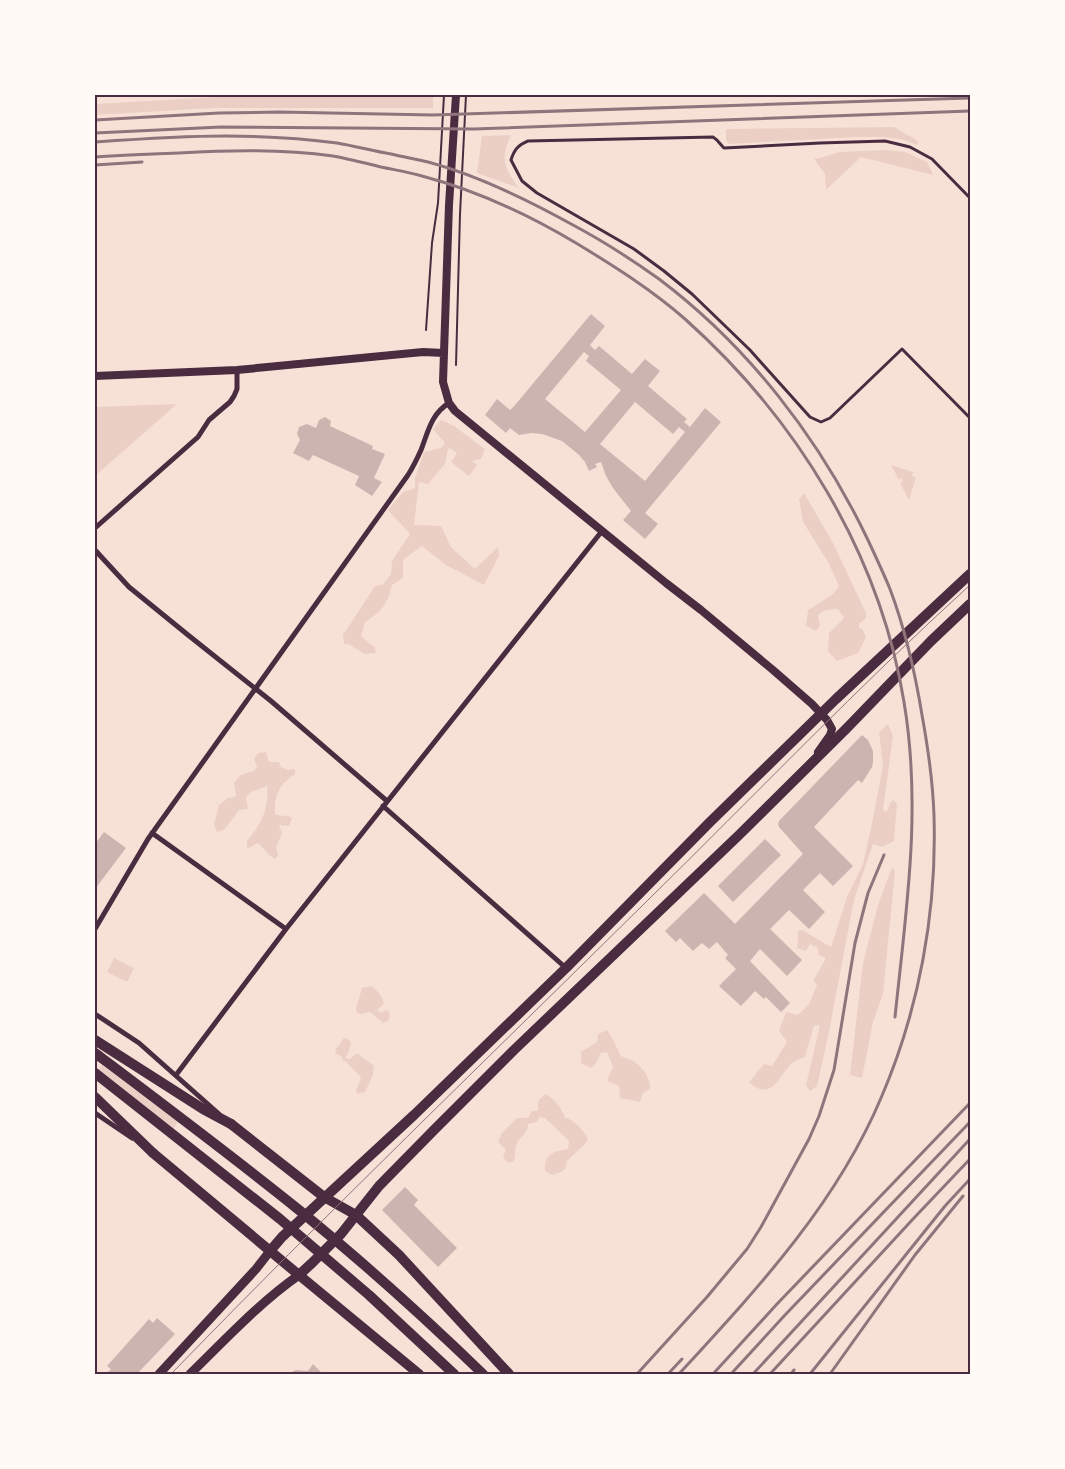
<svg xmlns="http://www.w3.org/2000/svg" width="1065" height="1469" font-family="'Nunito Sans',sans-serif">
<rect width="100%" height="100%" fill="#f7e1d7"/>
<!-- green -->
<path fill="#ebcfc5" d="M 252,95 L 433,95 L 433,108 L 214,108 L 95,115 L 95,104 Z
M 894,127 L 918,141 L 917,145 L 904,140 L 883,137 L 857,137 L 728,144 L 726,139 L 726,129 Z
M 511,135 C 500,157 504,169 519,188 L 477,173 L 482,136 Z
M 885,150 L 905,152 L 927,162 L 933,175 L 861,157 L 826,190 L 825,174 L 814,159 L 820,158 L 839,152 Z
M 177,404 L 95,476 L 95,407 Z
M 441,420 L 454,426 L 485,449 L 481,459 L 472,461 L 477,465 L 469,476 L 451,462 L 457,453 L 450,448 L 448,449 L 445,464 L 428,484 L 419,482 L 414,525 L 441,526 L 451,547 L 475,569 L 498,547 L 499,556 L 484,585 L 446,565 L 422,546 L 403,560 L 403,578 L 392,585 C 387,605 382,611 365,622 L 361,636 L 375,648 L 376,653 L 364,654 L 349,644 L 344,644 L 343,635 L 375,586 L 382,585 L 391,574 L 392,561 L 410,534 L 388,510 L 403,492 L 415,488 L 415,478 L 424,452 L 441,448 L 445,443 L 433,429 Z
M 891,465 L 913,472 L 912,476 L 916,477 L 909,500 L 900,483 L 903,481 L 902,478 L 899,480 Z
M 804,493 L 833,543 L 866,613 L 866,618 L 859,624 L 859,627 L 863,630 L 866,637 L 858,653 L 837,661 L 828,651 L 829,633 L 844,618 L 838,609 L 825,610 L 818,615 L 820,626 L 816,631 L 806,626 L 808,610 L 833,594 L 839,586 L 828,562 L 803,522 L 799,499 Z
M 888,724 L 893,736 L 883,810 L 887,812 L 890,803 L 893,800 L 897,804 L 894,841 L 882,847 L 873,844 L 854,900 L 829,1032 L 817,1086 L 810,1091 L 806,1085 L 820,1025 L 814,1026 L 805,1057 C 801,1059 795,1060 791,1064 C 778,1078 771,1102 749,1082 L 764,1064 L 772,1066 L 787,1042 L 779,1031 L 786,1012 L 798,1015 L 809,1004 L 817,985 L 813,981 L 826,958 L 819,955 L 818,948 L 810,944 L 806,951 L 797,948 L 798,940 L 798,931 L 802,930 L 831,947 L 847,897 L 863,864 L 872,823 L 883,766 L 879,732 Z
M 266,752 L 269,762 L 279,762 L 281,767 L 288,770 L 295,769 L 295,774 C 279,785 274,795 275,814 C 281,817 285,814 292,818 L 289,826 L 279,825 L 282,834 L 276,847 L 278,854 L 276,859 L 270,856 L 258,843 L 247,849 L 247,841 C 261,824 269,810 267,786 L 251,792 L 246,797 L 248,809 L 239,810 L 225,829 L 217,832 L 214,824 L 219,805 L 228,798 L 234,797 L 236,795 L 234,783 L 241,775 L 254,771 L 257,767 L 254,759 L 258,753 Z
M 892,867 L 895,871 L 883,994 L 873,1022 L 862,1078 L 850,1075 L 863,963 L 878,905 Z
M 114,958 L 134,968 L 127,982 L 107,972 Z
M 371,986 C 378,991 382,995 384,1004 L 377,1010 L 381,1013 L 385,1010 L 389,1011 L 390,1016 L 388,1021 L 383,1023 L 370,1012 L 361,1014 L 357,1013 L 356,1009 L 362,988 Z
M 607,1030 L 612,1038 L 621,1056 C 625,1058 629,1059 633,1061 C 642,1066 651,1079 650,1089 L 643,1093 L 640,1102 L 620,1098 L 619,1086 L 607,1081 L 613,1067 L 607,1052 L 601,1053 L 597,1062 L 591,1068 L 581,1063 L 581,1052 L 597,1042 L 598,1034 Z
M 344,1038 L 348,1039 L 351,1043 L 349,1051 L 345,1058 L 350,1059 L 357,1053 L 374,1066 L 373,1075 L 365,1092 L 358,1094 L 356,1091 L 361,1077 L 349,1065 L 346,1061 L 343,1061 L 341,1056 L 336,1054 L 335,1050 Z
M 102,1065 L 178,1122 L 173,1129 L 99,1069 Z
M 545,1094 C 556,1099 561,1108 565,1118 C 574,1119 584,1131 588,1139 L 584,1145 L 567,1161 L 565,1169 L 561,1172 L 552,1175 L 545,1171 C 544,1153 555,1151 568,1149 L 569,1141 L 545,1118 L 539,1117 L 537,1122 L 528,1124 C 528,1132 523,1135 518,1141 C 514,1148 516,1154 514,1161 L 509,1163 L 505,1160 L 503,1155 L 506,1150 L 498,1142 L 501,1134 L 517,1118 L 528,1118 L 532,1111 L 538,1111 L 538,1101 Z"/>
<!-- building -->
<path fill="#ccb4b1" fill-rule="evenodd" d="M 591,314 L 605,326 L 590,345 L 595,350 L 599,346 L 632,374 L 645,359 L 660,371 L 648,386 L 687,419 L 684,422 L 690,427 L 705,408 L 721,422 L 645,513 L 658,524 L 645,539 L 623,520 L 631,511 L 613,488 L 606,476 L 601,462 L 595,464 L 597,467 L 589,471 L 585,462 L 578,454 L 562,441 L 542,434 L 531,433 L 519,435 L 510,428 L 506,433 L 485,415 L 497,399 L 510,410 L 515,405 ZM 584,352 L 589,356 L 586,361 L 621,390 L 585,432 L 545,399 ZM 635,402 L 673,434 L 679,427 L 685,432 L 645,481 L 600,444 Z
M 325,417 L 331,421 L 330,426 L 373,446 L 372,449 L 385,454 L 374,478 L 382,482 L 372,496 L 355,485 L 359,476 L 313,455 L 309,461 L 293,453 L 300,440 L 297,434 L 299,427 L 307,424 L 316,428 L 319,420 Z
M 862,735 L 868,740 L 873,751 L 873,762 L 872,767 L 862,783 L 858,780 L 814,827 L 853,866 L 833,886 L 820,873 L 803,890 L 825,912 L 809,929 L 789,910 L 770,929 L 802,960 L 787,976 L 760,949 L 750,961 L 790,1003 L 781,1012 L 766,997 L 764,999 L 755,991 L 741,1006 L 719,986 L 736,969 L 725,958 L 728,955 L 717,942 L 709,949 L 702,943 L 693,951 L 680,938 L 676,942 L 665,931 L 704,893 L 735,924 L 803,854 L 779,827 L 778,824 L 779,821 Z
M 104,832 L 126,848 L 95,889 L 95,844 Z
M 765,839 L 781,855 L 733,902 L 718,886 Z
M 405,1187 L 418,1200 L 414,1205 L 457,1248 L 438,1267 L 382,1210 Z
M 157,1318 L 175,1334 L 137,1374 L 106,1374 L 111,1369 L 107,1366 L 149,1319 L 153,1323 Z
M 313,1364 L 323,1374 L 288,1374 L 296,1370 L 308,1371 Z"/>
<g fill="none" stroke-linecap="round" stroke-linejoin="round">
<!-- path -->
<path stroke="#4a2c40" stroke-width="2" d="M 426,330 L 432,243 L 438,203 L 444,95
M 456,365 L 460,214 L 466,95"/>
<!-- service -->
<path stroke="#4a2c40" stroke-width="3" d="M 970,198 L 932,159 L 910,147 L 885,141 L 820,143 L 724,148 C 720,144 718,140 713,137 L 528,141 C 518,145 514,150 511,160 L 522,181 L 537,193 L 634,249 L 664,271 L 692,294 L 750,350 L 810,417 L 821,422 L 830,418 L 902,349 L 970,418"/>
<!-- minor -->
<path stroke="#4a2c40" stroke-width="5" d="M 95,528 L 198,437 L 209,420 L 230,402 L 234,396 L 237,389 L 237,370
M 95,550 L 129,587 L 188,635 L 271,701 L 387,801
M 383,806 L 566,968
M 152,833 L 286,929
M 95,929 L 148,839 L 408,475 C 413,467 417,459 421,450 C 428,432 431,414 449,403
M 95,1014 L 139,1043 L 219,1114
M 176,1075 L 286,929 L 602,531
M 95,1113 L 132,1138"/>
<!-- tertiary -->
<path stroke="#4a2c40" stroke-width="8" d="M 456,95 L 449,205 L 443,382 L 449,403 L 455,411 L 666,583 L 701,610 L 773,670 L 812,704 L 827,720 L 832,729 L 830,735 L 818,752
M 95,376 L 237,370 L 423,352 L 444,353"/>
<!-- secondary -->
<path stroke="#4a2c40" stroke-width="9" d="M 159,1374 L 256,1269 L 270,1251
M 190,1374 C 225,1340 259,1303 299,1275"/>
<!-- primary -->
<path stroke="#4a2c40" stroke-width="10" d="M 231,1124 L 324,1197 L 356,1215
M 153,1153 L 299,1275 L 312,1263 L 341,1234 L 379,1186 L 433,1131 L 514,1050 L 738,836 L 846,729 L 931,641 L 970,604
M 270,1251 L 282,1237 L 414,1115 L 566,968 L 710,822 L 836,699 L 970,574"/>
<!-- trunk -->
<path stroke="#4a2c40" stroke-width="10" d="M 95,1040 L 203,1109 L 231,1124
M 95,1053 C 164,1105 232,1156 299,1210 C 363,1262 424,1317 483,1374
M 95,1073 L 280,1219 L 369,1295 L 454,1374
M 95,1097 L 153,1153
M 356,1215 L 399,1255 L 509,1374
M 299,1275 L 419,1374"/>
<!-- tram -->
<path stroke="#8f747c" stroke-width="1" d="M 171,1374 C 327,1213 488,1058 647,901 C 755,795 859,686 970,585"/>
<!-- rail -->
<path stroke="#8f747c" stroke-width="3" d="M 95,120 L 219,113 L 279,112 L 433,115 L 970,98
M 95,133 L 221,127 L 474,129 L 970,111
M 95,142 C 138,139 182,136 225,136 C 262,136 300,138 337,143 C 355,146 373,151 391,154 C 403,157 416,159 428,162 C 477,175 528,200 573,225 C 603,241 631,259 659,279 C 748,346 819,438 867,538 C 875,555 883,572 890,589 C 905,629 915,672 922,715 C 928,748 933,782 934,816 C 937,912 919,1010 881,1098 C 836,1205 756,1290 679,1374
M 95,157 C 123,155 151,154 179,153 C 231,150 281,149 333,156 C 349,159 365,163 381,167 C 395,170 409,172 422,176 C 475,190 529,215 576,243 C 614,266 652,290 685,319 C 797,419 880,554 904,702 C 922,809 906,911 895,1017
M 95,165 L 142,162
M 637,1374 L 707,1297 L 747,1249 L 761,1227 L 809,1139 L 819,1116 L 834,1070 L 855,943 L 868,893 L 884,855
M 668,1374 L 682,1359
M 713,1374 L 777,1304 L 970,1103
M 731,1374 L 785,1315 L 970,1122
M 753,1374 L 970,1139
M 770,1374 L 913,1219 L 970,1159
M 791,1374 L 794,1370
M 810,1374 L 945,1206 L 970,1179
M 830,1374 L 915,1255 L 963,1196"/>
</g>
<!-- border -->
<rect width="1065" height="1469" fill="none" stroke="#fffaf5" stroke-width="192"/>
<rect x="96" y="96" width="873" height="1277" fill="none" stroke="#4a2c40" stroke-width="2"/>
</svg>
